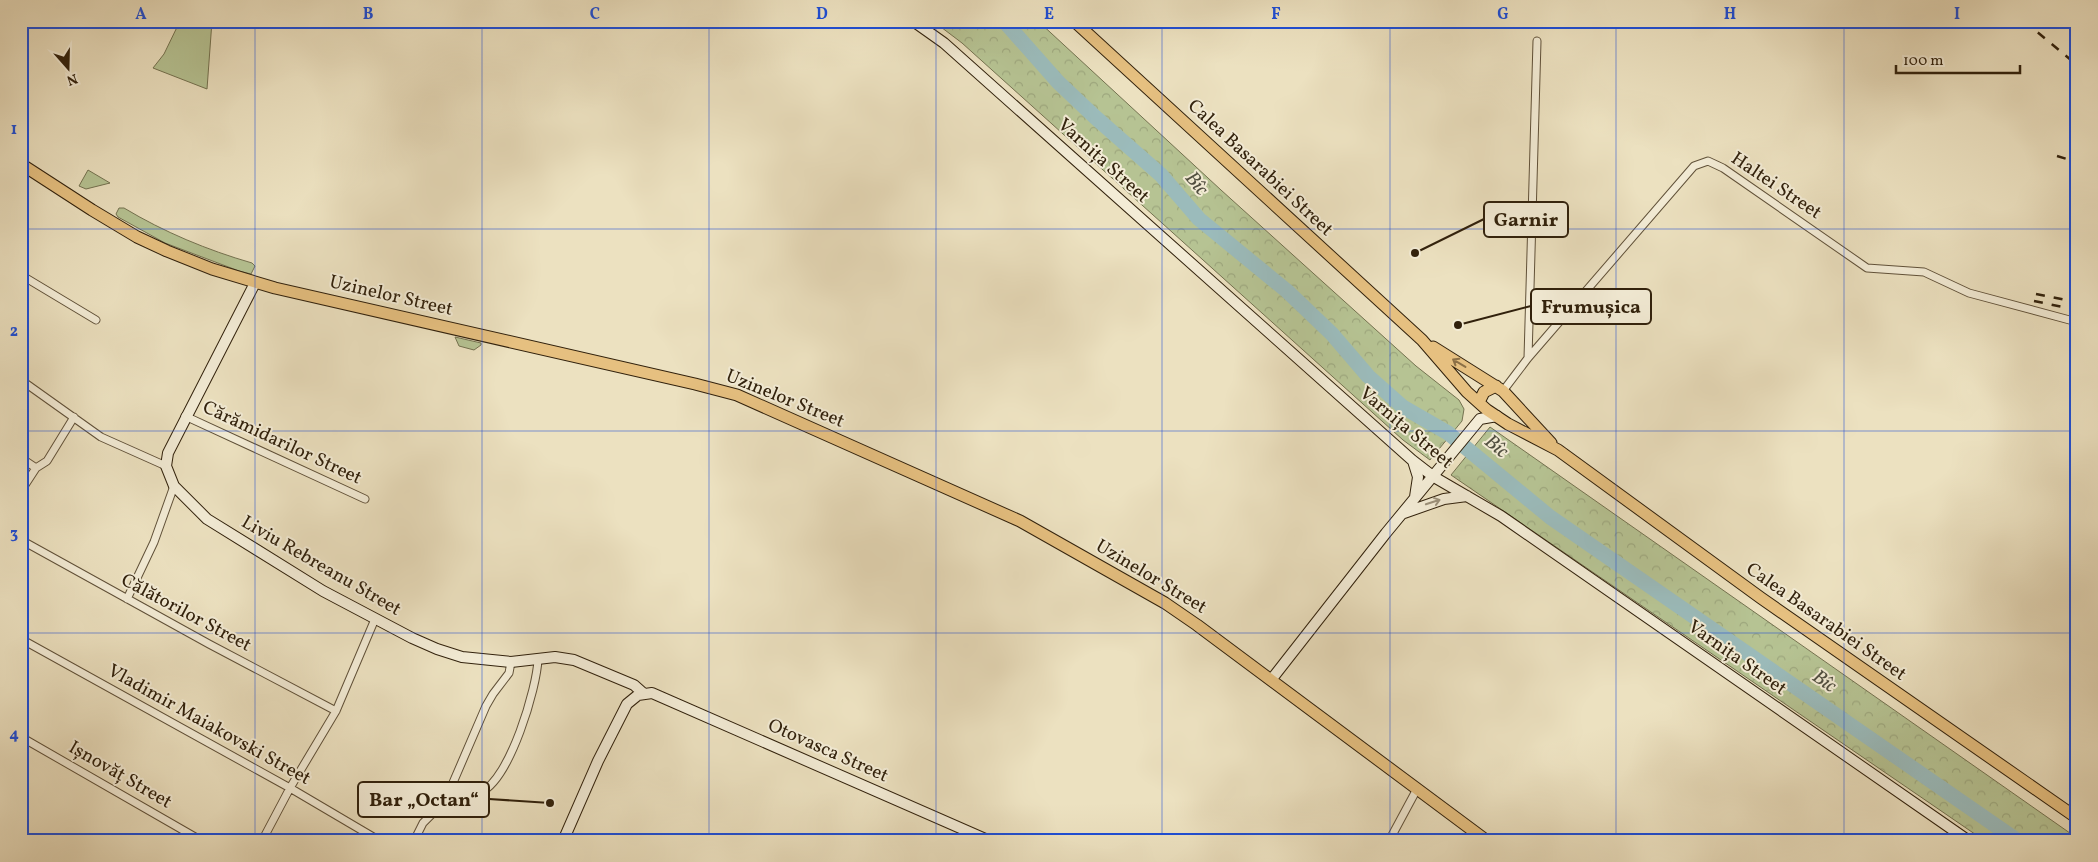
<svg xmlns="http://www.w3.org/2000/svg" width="2098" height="862" font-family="Vollkorn,serif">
<defs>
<pattern id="forest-crowns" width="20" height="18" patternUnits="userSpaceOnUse" patternTransform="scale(1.25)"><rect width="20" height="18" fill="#b6c393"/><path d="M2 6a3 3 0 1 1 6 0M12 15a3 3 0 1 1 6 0" fill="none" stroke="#9da77e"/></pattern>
</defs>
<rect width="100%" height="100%" fill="#ece1c0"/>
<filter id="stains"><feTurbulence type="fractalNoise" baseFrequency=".004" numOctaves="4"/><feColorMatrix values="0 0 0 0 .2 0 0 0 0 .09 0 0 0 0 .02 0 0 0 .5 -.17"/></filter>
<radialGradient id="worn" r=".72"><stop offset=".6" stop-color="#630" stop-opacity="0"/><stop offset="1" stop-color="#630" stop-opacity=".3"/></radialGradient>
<!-- green -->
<path fill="#b6c393" stroke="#747250" d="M 180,21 L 212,21 L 207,89 L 153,68 L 164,54 Z
M 88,170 L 110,183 L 86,189 L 79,186 Z
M 119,208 L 124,208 C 164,232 207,250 252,263 L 255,266 L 251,274 L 239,271 L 165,243 L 118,217 L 116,214 Z
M 455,337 L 481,343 L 481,345 L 474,350 L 459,346 Z"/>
<!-- forest -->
<path fill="url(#forest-crowns)" stroke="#747250" d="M 933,21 L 1038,21 L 1221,190 L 1416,366 L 1459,400 L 1464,409 L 1462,421 L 1430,460 L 1403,440 L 962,43 Z
M 1490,427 L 2077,838 L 2077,841 L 1985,841 L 1451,475 Z"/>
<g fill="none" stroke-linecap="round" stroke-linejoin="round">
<!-- river -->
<path stroke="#9bbbbb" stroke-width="15" d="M 1004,21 L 1058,82 L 1095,117 L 1161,175 L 1199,219 L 1287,291 L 1332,334 L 1368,376 L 1403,407 L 1448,433 L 1550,517 L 2018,841"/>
<defs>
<path id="street" d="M 21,275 L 96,320
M 1528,358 L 1537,41
M 21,380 L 101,437 L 166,466
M 1503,391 L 1528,358 L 1694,166 L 1708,161 L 1723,168 L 1867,268 L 1924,272 L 1969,293 L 2077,322
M 185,416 L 365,499
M 21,458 L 36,468
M 21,491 L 36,468 L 47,461 L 74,417
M 21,540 L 209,644 L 336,711
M 127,599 L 154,542 L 174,486
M 21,639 L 290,788 L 380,841
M 21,737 L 202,841
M 452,785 C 461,791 470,797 481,792 C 510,779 537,688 538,659
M 262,841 L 290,788 L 336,711 L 375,619
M 414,841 L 423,823 L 433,813 L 452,785 L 486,706 L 493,694 L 509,673 L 511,662
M 1389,841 L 1417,789"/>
<path id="secondary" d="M 913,21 L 944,43 L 1412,460 L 1434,477 L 1501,516 L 1969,841
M 255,283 L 168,453 L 166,466 L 174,486 L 207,519 L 323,591 L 412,638 L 437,649 L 462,657 L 511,662 L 555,657 L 574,660 L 634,685 L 643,693
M 1413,461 L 1418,477 L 1415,497
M 1404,513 L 1444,499 L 1467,496
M 1271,680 L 1386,533 L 1480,419 L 1497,416
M 563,841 L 598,761 L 627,704 L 638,695 L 652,693 L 990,841"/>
<path id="primary" d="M 1074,21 L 1422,340 L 1467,392 L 1487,410 L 1508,424 L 1558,450 L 1761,598 L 2077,818
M 21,164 L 92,210 L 137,237 L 167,251 L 212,269 L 275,288 L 695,384 L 737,395 L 1020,521 L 1165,603 L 1197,625 L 1487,841
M 1433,347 L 1503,391 L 1551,443
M 1479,402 L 1484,392 L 1496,386"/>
</defs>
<!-- street casing -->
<use href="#street" stroke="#605139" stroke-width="9"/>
<!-- secondary casing -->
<use href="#secondary" stroke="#31210c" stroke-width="12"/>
<!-- primary casing -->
<use href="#primary" stroke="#31210c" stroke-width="13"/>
<!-- street -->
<use href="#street" stroke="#f3ecd6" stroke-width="7"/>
<!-- secondary -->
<use href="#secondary" stroke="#f3ecd6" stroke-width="10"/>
<!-- primary -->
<use href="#primary" stroke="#e6c080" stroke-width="11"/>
<!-- rail -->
<path stroke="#31210c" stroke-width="2.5" stroke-dasharray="9 9" stroke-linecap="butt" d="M 2024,21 L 2077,65
M 2057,156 L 2077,162
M 2036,294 L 2077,302
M 2034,301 L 2077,310"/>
</g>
<!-- one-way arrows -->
<defs><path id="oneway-shaft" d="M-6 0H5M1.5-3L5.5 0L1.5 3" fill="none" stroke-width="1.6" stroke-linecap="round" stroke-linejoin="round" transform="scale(1.25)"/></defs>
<use stroke="#8c7046" href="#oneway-shaft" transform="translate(1459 363) rotate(-149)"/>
<use stroke="#9c917b" href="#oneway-shaft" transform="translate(1433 502) rotate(-18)"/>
<!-- grid -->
<path fill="none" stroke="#1d4ed8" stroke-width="1" stroke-opacity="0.55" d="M 255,21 L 255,841M 482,21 L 482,841M 709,21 L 709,841M 936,21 L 936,841M 1162,21 L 1162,841M 1390,21 L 1390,841M 1616,21 L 1616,841M 1844,21 L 1844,841M 21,229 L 2077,229M 21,431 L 2077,431M 21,633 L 2077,633"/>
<g text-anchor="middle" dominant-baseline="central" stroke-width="4" stroke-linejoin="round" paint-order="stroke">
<!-- street labels -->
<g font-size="19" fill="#31210c" stroke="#f3ecd6">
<text transform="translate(1103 161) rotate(42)">Varnița Street</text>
<text transform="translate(1260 168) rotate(43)">Calea Basarabiei Street</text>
<text transform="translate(1776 186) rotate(34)">Haltei Street</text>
<text transform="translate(391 296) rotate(13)">Uzinelor Street</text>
<text transform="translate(785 399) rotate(22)">Uzinelor Street</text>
<text transform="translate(1406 428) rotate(40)">Varnița Street</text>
<text transform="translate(282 443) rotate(25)">Cărămidarilor Street</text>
<text transform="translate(321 566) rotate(30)">Liviu Rebreanu Street</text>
<text transform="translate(1151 577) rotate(31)">Uzinelor Street</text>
<text transform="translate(186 613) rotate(28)">Călătorilor Street</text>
<text transform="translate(1826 622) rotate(35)">Calea Basarabiei Street</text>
<text transform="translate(1737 658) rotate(35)">Varnița Street</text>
<text transform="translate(209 725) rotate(29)">Vladimir Maiakovski Street</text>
<text transform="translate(828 751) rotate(24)">Otovasca Street</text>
<text transform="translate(120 775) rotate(30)">Ișnovăț Street</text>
</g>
<!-- water labels -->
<g font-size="20" font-style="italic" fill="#514f41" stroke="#f3ecd6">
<text transform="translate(1196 184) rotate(50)">Bîc</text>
<text transform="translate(1496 447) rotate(39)">Bîc</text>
<text transform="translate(1824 682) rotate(35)">Bîc</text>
</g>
</g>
<!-- callouts -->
<path fill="none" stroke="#31210c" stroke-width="2" d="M1415 253L1484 219M1458 325L1531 306M550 803L489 799"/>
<g fill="#31210c" stroke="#f3ecd6" stroke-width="2">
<circle cx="1415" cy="253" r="5"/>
<circle cx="1458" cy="325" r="5"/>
<circle cx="550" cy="803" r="5"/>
</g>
<g fill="#f3ecd6" stroke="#31210c" stroke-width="2">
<rect x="1484" y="202" width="84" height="35" rx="5"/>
<rect x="1531" y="289" width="120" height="35" rx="5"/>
<rect x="358" y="782" width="131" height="35" rx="5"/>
</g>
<g font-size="20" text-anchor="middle" font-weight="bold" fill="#31210c">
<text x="1526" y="226">Garnir</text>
<text x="1591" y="313">Frumușica</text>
<text x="424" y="806">Bar „Octan“</text>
</g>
<!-- margin -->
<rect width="2098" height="862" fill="none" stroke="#ece1c0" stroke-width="55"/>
<!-- north arrow -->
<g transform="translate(68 68) rotate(160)" stroke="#f3ecd6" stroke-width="4" paint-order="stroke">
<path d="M0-4L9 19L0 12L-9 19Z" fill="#31210c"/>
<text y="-8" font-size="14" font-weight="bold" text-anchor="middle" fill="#31210c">N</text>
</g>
<!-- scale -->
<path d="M1896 65v8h124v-8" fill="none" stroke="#31210c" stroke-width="2.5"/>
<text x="1903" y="65" font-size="15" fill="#31210c" stroke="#f3ecd6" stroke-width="4" paint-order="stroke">100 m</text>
<rect x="28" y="28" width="2042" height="806" fill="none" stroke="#1d4ed8" stroke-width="2"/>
<g font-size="16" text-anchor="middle" font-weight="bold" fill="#1d4ed8">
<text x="141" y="19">A</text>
<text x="368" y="19">B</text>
<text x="595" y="19">C</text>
<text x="822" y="19">D</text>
<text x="1049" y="19">E</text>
<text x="1276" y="19">F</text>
<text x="1503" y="19">G</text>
<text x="1730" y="19">H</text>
<text x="1957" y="19">I</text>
<text x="14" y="134">1</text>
<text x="14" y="336">2</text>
<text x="14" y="538">3</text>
<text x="14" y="739">4</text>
</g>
<rect width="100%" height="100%" filter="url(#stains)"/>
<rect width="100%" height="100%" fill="url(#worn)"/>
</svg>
